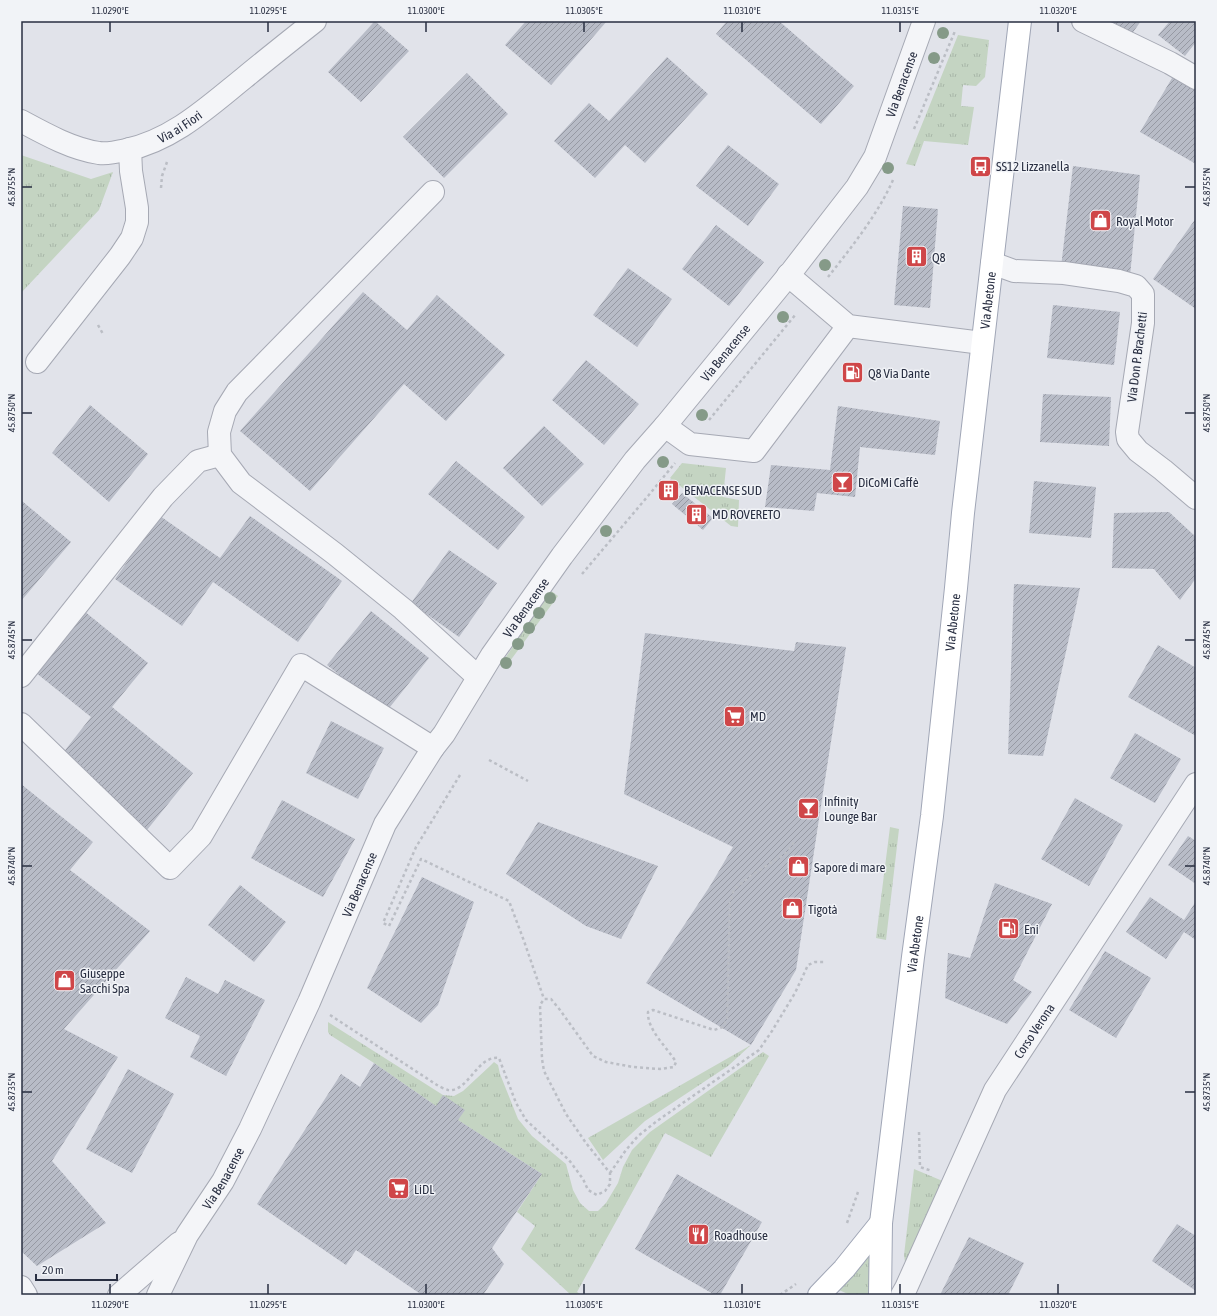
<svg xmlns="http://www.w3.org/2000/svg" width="1217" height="1316" font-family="'Asap Condensed',sans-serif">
<defs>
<pattern id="grass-tufts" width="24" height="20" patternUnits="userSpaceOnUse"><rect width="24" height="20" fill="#c4d4c2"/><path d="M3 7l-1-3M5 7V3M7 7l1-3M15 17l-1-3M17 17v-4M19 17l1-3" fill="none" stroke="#a8b6a8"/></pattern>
<pattern id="building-hatch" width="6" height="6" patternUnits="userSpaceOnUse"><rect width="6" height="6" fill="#b8bcc7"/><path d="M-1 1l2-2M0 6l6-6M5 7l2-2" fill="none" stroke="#9699a3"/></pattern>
</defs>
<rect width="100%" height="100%" fill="#e1e3ea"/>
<!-- grass -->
<path fill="url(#grass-tufts)" d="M 958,35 L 989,40 L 985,77 L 976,86 L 963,85 L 961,106 L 974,107 L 968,145 L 924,141 L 915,166 L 906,164 Z
M 21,155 L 91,179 L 113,172 L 99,210 L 21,293 Z
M 682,463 L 726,468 L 723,497 L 739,500 L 738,527 L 731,526 L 670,478 Z
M 550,590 L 558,596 L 507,665 L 505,664 L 504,660 Z
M 890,827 L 899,829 L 886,940 L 876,938 Z
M 328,1022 L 443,1095 L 454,1096 L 463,1091 L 490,1066 L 494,1062 L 498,1065 L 500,1074 L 518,1119 L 532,1136 L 566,1164 L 573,1190 L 580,1203 L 589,1211 L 598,1211 L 606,1203 L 618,1183 L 623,1167 L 632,1150 L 650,1132 L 763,1052 L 769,1056 L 711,1157 L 665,1133 L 577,1292 L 582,1295 L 571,1295 L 521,1249 L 535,1226 L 517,1212 L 542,1174 L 436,1106 L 374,1063 L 330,1035 L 328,1032 Z
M 751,1045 L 728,1066 L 645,1121 L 603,1160 L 588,1138 Z
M 914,1169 L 945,1182 L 907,1264 L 905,1262 L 904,1255 Z
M 874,1240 L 873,1295 L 850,1295 L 839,1290 Z"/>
<!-- building -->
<path fill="url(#building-hatch)" d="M 375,21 L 409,51 L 361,102 L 328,72 Z
M 526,21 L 607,21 L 551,85 L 505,45 Z
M 727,21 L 779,21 L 854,86 L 821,124 L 716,34 Z
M 1109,21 L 1141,21 L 1131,35 Z
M 1170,21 L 1196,21 L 1196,42 L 1185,56 L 1158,35 Z
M 667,57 L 708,94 L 645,163 L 625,145 L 595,178 L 554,141 L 589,103 L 609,121 Z
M 467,73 L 508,114 L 444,178 L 403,137 Z
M 1175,73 L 1196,85 L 1196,164 L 1140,132 Z
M 728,145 L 779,184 L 748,226 L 696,186 Z
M 1073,166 L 1140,175 L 1130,276 L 1061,267 Z
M 903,206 L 938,209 L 930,308 L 894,305 Z
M 1196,218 L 1196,309 L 1153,279 Z
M 716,225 L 764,262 L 729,306 L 682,269 Z
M 628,268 L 672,299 L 637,347 L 593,315 Z
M 363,292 L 407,330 L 437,295 L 505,355 L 446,421 L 404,384 L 310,491 L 240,431 Z
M 1053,305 L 1120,312 L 1114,365 L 1047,358 Z
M 586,360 L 639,404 L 604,445 L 552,400 Z
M 1043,394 L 1111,397 L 1109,446 L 1040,442 Z
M 90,405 L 148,454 L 109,502 L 52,453 Z
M 838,406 L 940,421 L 935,455 L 860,447 L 855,497 L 817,493 L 814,511 L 765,507 L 771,465 L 830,470 Z
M 544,426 L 584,464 L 542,506 L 503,468 Z
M 456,461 L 525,517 L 498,550 L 428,494 Z
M 671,479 L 680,487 L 668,500 L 658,493 Z
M 1034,481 L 1096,487 L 1091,538 L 1029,533 Z
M 682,493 L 713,518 L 703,530 L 672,504 Z
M 22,501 L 71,542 L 21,601 L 21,503 Z
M 1169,512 L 1196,537 L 1196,578 L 1180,600 L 1154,569 L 1112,568 L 1114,513 Z
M 160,516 L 220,558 L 250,516 L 342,581 L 298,642 L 213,582 L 182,626 L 115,579 Z
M 449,550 L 497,583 L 459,637 L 411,603 Z
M 1014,584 L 1080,588 L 1043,756 L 1008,754 Z
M 84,611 L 148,663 L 112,707 L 193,773 L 147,830 L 59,758 L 91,717 L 35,672 Z
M 371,611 L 429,658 L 386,712 L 327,665 Z
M 645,633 L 794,651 L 796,642 L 846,647 L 824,786 L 796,970 L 751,1045 L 646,983 L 710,886 L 733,847 L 624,794 Z
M 1158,645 L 1196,668 L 1196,736 L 1128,697 Z
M 331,721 L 384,748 L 358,799 L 306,773 Z
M 1135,733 L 1181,759 L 1155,803 L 1110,778 Z
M 21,784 L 93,842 L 70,870 L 150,931 L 64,1029 L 118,1057 L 52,1161 L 106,1223 L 37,1266 L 21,1251 Z
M 1075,798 L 1123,825 L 1089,886 L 1041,859 Z
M 282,800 L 355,839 L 323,897 L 251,858 Z
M 538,822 L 658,866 L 621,939 L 586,926 L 506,874 Z
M 1188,836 L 1196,841 L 1196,884 L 1168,865 Z
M 422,877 L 474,902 L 438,1005 L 421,1023 L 367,988 Z
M 995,883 L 1052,904 L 1013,980 L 1032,992 L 1007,1024 L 945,998 L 948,953 L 970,958 Z
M 240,885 L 286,922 L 254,962 L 208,925 Z
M 1150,897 L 1184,920 L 1196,901 L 1196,940 L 1184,932 L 1166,959 L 1126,932 Z
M 1105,951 L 1151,978 L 1116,1038 L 1069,1010 Z
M 186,977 L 218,994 L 225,980 L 265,1000 L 226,1076 L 190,1057 L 200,1036 L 165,1018 Z
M 374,1063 L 436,1106 L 443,1095 L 465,1110 L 458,1120 L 542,1174 L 492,1248 L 504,1264 L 483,1295 L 422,1295 L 356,1250 L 346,1265 L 257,1204 L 341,1074 L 360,1087 Z
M 128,1069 L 174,1094 L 132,1173 L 86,1149 Z
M 677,1174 L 762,1222 L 720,1295 L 715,1295 L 635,1249 Z
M 1177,1224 L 1196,1236 L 1196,1291 L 1152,1261 Z
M 969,1237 L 1024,1263 L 1008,1295 L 940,1295 Z"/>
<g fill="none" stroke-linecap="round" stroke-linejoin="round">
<defs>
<g id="minor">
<path d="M 1083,21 L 1170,63 L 1196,78"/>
<path id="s1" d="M 21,121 C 45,134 72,149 99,153 C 109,154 117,152 126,150 C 173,140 208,107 244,78 C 267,59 291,40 315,21"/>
<path d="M 433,192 L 237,392 L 225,411 L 219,432 L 220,455 L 241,483 L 335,554 L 403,609 L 478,677"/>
<path d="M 992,263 L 1014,271 L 1064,273 L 1119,281 L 1136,286 L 1143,294 L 1143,323 L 1127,432 L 1128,439 L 1138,451 L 1163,470 L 1196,498"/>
<path d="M 788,275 L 848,326 L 982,343"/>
<path d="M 37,362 L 120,256 L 132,238 L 137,222 L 137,208 L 131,171 L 130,149"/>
<path d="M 665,426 L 690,444 L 754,451 L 848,326"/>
<path d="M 21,676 L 163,497 L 198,461 L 220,455"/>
<path d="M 21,724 L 170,868 L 201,836 L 301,665 L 433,748"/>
<path d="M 21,1287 L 26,1295"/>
<path d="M 119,1295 L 179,1243"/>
<path id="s2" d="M 158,1295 L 187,1235 L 223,1181 L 250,1129 L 309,1002 L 385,824 L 433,748 L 444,734 L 492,655 L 562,556 L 635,460 L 665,426 L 792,271 L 857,187 L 875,157 L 924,21"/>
<path id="s3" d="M 902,1295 L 906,1288 L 995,1090 L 1196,784"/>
</g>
<g id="major">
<path d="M 819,1295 L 844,1269 L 881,1223"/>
<path id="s4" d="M 880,1295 L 881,1223 L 913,957 L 932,816 L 956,588 L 963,513 L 1020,21"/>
</g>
</defs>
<!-- minor casing -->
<use href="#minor" stroke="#a6a9b4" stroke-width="24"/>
<!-- major casing -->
<use href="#major" stroke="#a0a6b6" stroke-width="24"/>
<!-- path -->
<path stroke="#bbbec5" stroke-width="2.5" stroke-dasharray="3 3" stroke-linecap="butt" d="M 914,129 L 955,31
M 161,188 L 162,176 L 167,162
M 828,277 C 851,248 878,214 893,180
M 98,325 L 103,334
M 709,420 L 796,314
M 582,574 L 648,496 L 675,463
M 489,760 L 528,781
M 460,775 L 416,847 L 383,923 L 389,926 L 421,859 L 509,901 L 524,941 L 544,999
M 330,1015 L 437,1085 C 440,1087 445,1089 448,1090 C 468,1093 477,1055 499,1058 L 516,1103 L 526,1120 L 569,1160 L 583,1179 L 588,1190 L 597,1195 L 605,1191 L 610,1184 L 610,1173 L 586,1143 L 566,1114 L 544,1071 L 542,1059 L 540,1005 L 544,999 L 551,999 L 560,1010 L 593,1056 L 606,1062 L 633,1067 L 660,1069 L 674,1067 L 676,1062 C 667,1047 647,1030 648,1012 L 653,1010 L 714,1030 L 723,1027 L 727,1019 L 730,903 L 734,889 L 749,877 L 786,853 L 794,842
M 919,1132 L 920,1167 L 932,1171
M 610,1173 L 626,1150 L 638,1136 L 657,1121 L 759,1050 L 772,1031 L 795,993 L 808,965 L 815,962 L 824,962
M 847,1223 L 858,1192
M 780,1295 L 796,1284"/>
<!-- minor -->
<use href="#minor" stroke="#f4f5f8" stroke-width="22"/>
<!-- major -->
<use href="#major" stroke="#fff" stroke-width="22"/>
</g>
<!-- trees -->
<g fill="#859a88">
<circle cx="943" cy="33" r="6"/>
<circle cx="934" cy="58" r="6"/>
<circle cx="888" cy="168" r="6"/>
<circle cx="825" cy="265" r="6"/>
<circle cx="783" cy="317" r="6"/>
<circle cx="702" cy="415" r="6"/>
<circle cx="663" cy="462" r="6"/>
<circle cx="606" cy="531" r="6"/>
<circle cx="550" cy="598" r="6"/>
<circle cx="539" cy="613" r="6"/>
<circle cx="529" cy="628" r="6"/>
<circle cx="518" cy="644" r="6"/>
<circle cx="506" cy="663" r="6"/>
</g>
<!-- ticks -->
<path fill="none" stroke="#292f42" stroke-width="1.5" d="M 110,22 L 110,32M 268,22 L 268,32M 426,22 L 426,32M 584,22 L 584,32M 742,22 L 742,32M 900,22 L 900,32M 1058,22 L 1058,32M 22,187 L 32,187M 1185,187 L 1195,187M 22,413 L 32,413M 1185,413 L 1195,413M 22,640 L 32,640M 1185,640 L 1195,640M 22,866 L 32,866M 1185,866 L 1195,866M 22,1092 L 32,1092M 1185,1092 L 1195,1092M 110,1284 L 110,1294M 268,1284 L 268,1294M 426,1284 L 426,1294M 584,1284 L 584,1294M 742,1284 L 742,1294M 900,1284 L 900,1294M 1058,1284 L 1058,1294"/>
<!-- icons -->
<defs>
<symbol id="bus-square" viewBox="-11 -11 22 22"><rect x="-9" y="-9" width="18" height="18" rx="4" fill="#cf4648" stroke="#f1f3f7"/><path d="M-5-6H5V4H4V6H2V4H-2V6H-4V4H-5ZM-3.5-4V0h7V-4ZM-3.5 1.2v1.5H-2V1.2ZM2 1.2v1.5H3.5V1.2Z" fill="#fff"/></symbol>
<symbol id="shop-square" viewBox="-11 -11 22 22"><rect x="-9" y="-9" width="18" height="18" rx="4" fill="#cf4648" stroke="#f1f3f7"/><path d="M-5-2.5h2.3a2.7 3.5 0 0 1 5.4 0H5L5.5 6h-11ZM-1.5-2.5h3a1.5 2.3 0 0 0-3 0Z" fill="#fff"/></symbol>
<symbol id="building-square" viewBox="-11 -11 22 22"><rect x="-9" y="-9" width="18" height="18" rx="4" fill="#cf4648" stroke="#f1f3f7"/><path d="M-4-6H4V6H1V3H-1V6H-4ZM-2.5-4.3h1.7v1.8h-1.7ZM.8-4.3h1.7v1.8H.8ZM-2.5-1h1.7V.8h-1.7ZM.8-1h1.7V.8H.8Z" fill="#fff"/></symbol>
<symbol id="fuel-square" viewBox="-11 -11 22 22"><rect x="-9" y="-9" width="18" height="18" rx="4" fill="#cf4648" stroke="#f1f3f7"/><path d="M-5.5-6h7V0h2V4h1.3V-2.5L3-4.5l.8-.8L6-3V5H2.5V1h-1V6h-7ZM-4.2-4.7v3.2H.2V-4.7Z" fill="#fff"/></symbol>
<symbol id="bar-square" viewBox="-11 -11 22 22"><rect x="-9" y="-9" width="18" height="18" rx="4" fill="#cf4648" stroke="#f1f3f7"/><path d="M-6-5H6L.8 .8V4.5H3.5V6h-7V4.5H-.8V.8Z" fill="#fff"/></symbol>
<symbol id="supermarket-square" viewBox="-11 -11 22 22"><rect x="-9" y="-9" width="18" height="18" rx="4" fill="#cf4648" stroke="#f1f3f7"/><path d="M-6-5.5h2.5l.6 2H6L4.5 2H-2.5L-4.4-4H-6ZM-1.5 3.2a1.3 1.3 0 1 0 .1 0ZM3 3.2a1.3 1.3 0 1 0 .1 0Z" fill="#fff"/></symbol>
<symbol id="restaurant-square" viewBox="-11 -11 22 22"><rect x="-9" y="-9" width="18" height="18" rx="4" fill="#cf4648" stroke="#f1f3f7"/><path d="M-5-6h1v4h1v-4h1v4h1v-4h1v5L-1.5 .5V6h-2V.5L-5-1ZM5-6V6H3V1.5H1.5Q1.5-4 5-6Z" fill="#fff"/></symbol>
</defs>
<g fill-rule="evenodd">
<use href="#bus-square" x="968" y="154" width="25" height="25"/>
<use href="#shop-square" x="1088" y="208" width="25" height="25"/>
<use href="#building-square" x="904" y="244" width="25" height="25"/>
<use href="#fuel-square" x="840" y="360" width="25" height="25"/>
<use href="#bar-square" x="830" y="470" width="25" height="25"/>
<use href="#building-square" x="656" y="478" width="25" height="25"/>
<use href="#building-square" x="684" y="502" width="25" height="25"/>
<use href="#supermarket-square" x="722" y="704" width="25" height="25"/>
<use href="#bar-square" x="796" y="796" width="25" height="25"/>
<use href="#shop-square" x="786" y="854" width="25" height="25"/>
<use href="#shop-square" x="780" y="896" width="25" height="25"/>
<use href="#fuel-square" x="996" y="916" width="25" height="25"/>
<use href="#shop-square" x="52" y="968" width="25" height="25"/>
<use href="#supermarket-square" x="386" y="1176" width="25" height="25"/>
<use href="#restaurant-square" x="686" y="1222" width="25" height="25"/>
</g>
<g text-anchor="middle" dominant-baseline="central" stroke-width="3" stroke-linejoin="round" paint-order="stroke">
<!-- street labels -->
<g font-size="13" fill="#292f42" stroke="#f1f3f7">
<text stroke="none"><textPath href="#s2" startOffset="1430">Via Benacense</textPath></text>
<text stroke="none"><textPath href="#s1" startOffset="171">Via ai Fiori</textPath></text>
<text stroke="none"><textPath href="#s4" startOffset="1001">Via Abetone</textPath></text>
<text stroke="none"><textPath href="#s2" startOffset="1106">Via Benacense</textPath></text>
<text transform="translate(1137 357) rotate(-83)">Via Don P. Brachetti</text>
<text stroke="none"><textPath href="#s2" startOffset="782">Via Benacense</textPath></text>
<text stroke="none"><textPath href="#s4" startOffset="677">Via Abetone</textPath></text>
<text stroke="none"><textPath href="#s2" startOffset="458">Via Benacense</textPath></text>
<text stroke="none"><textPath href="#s4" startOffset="353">Via Abetone</textPath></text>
<text stroke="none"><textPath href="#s3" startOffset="296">Corso Verona</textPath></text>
<text stroke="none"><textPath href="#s2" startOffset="134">Via Benacense</textPath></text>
</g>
<!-- poi labels -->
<g font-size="13" fill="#292f42" stroke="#f1f3f7" text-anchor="start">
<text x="996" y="166">SS12 Lizzanella</text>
<text x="1116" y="221">Royal Motor</text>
<text x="932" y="257">Q8</text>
<text x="868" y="373">Q8 Via Dante</text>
<text x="858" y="482">DiCoMi Caffè</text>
<text x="684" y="490">BENACENSE SUD</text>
<text x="712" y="514">MD ROVERETO</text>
<text x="750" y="716">MD</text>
<text x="824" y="801">Infinity<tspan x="824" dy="15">Lounge Bar</tspan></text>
<text x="814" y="867">Sapore di mare</text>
<text x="808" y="909">Tigotà</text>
<text x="1024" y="929">Eni</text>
<text x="80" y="973">Giuseppe<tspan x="80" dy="15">Sacchi Spa</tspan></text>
<text x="414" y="1189">LiDL</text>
<text x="714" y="1235">Roadhouse</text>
</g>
</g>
<!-- border -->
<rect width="1217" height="1316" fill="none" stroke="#f1f3f7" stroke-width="44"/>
<!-- scale -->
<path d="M36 1274v6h81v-6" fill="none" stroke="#292f42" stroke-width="2"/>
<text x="42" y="1274" font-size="12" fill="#292f42" stroke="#f1f3f7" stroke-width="3" paint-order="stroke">20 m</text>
<rect x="22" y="22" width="1173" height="1272" fill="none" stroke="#292f42" stroke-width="1.5"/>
<g font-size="10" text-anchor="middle" fill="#292f42">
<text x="110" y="14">11.0290°E</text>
<text x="268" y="14">11.0295°E</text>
<text x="426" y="14">11.0300°E</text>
<text x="584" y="14">11.0305°E</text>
<text x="742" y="14">11.0310°E</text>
<text x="900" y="14">11.0315°E</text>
<text x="1058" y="14">11.0320°E</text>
<text transform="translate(11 187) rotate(-90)" y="4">45.8755°N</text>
<text transform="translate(1206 187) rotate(-90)" y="4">45.8755°N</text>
<text transform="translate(11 413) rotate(-90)" y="4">45.8750°N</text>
<text transform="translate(1206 413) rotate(-90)" y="4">45.8750°N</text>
<text transform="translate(11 640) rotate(-90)" y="4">45.8745°N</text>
<text transform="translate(1206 640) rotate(-90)" y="4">45.8745°N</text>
<text transform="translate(11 866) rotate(-90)" y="4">45.8740°N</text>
<text transform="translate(1206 866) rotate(-90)" y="4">45.8740°N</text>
<text transform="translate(11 1092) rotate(-90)" y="4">45.8735°N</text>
<text transform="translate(1206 1092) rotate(-90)" y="4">45.8735°N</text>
<text x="110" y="1308">11.0290°E</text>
<text x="268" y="1308">11.0295°E</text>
<text x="426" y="1308">11.0300°E</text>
<text x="584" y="1308">11.0305°E</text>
<text x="742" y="1308">11.0310°E</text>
<text x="900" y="1308">11.0315°E</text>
<text x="1058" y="1308">11.0320°E</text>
</g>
</svg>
